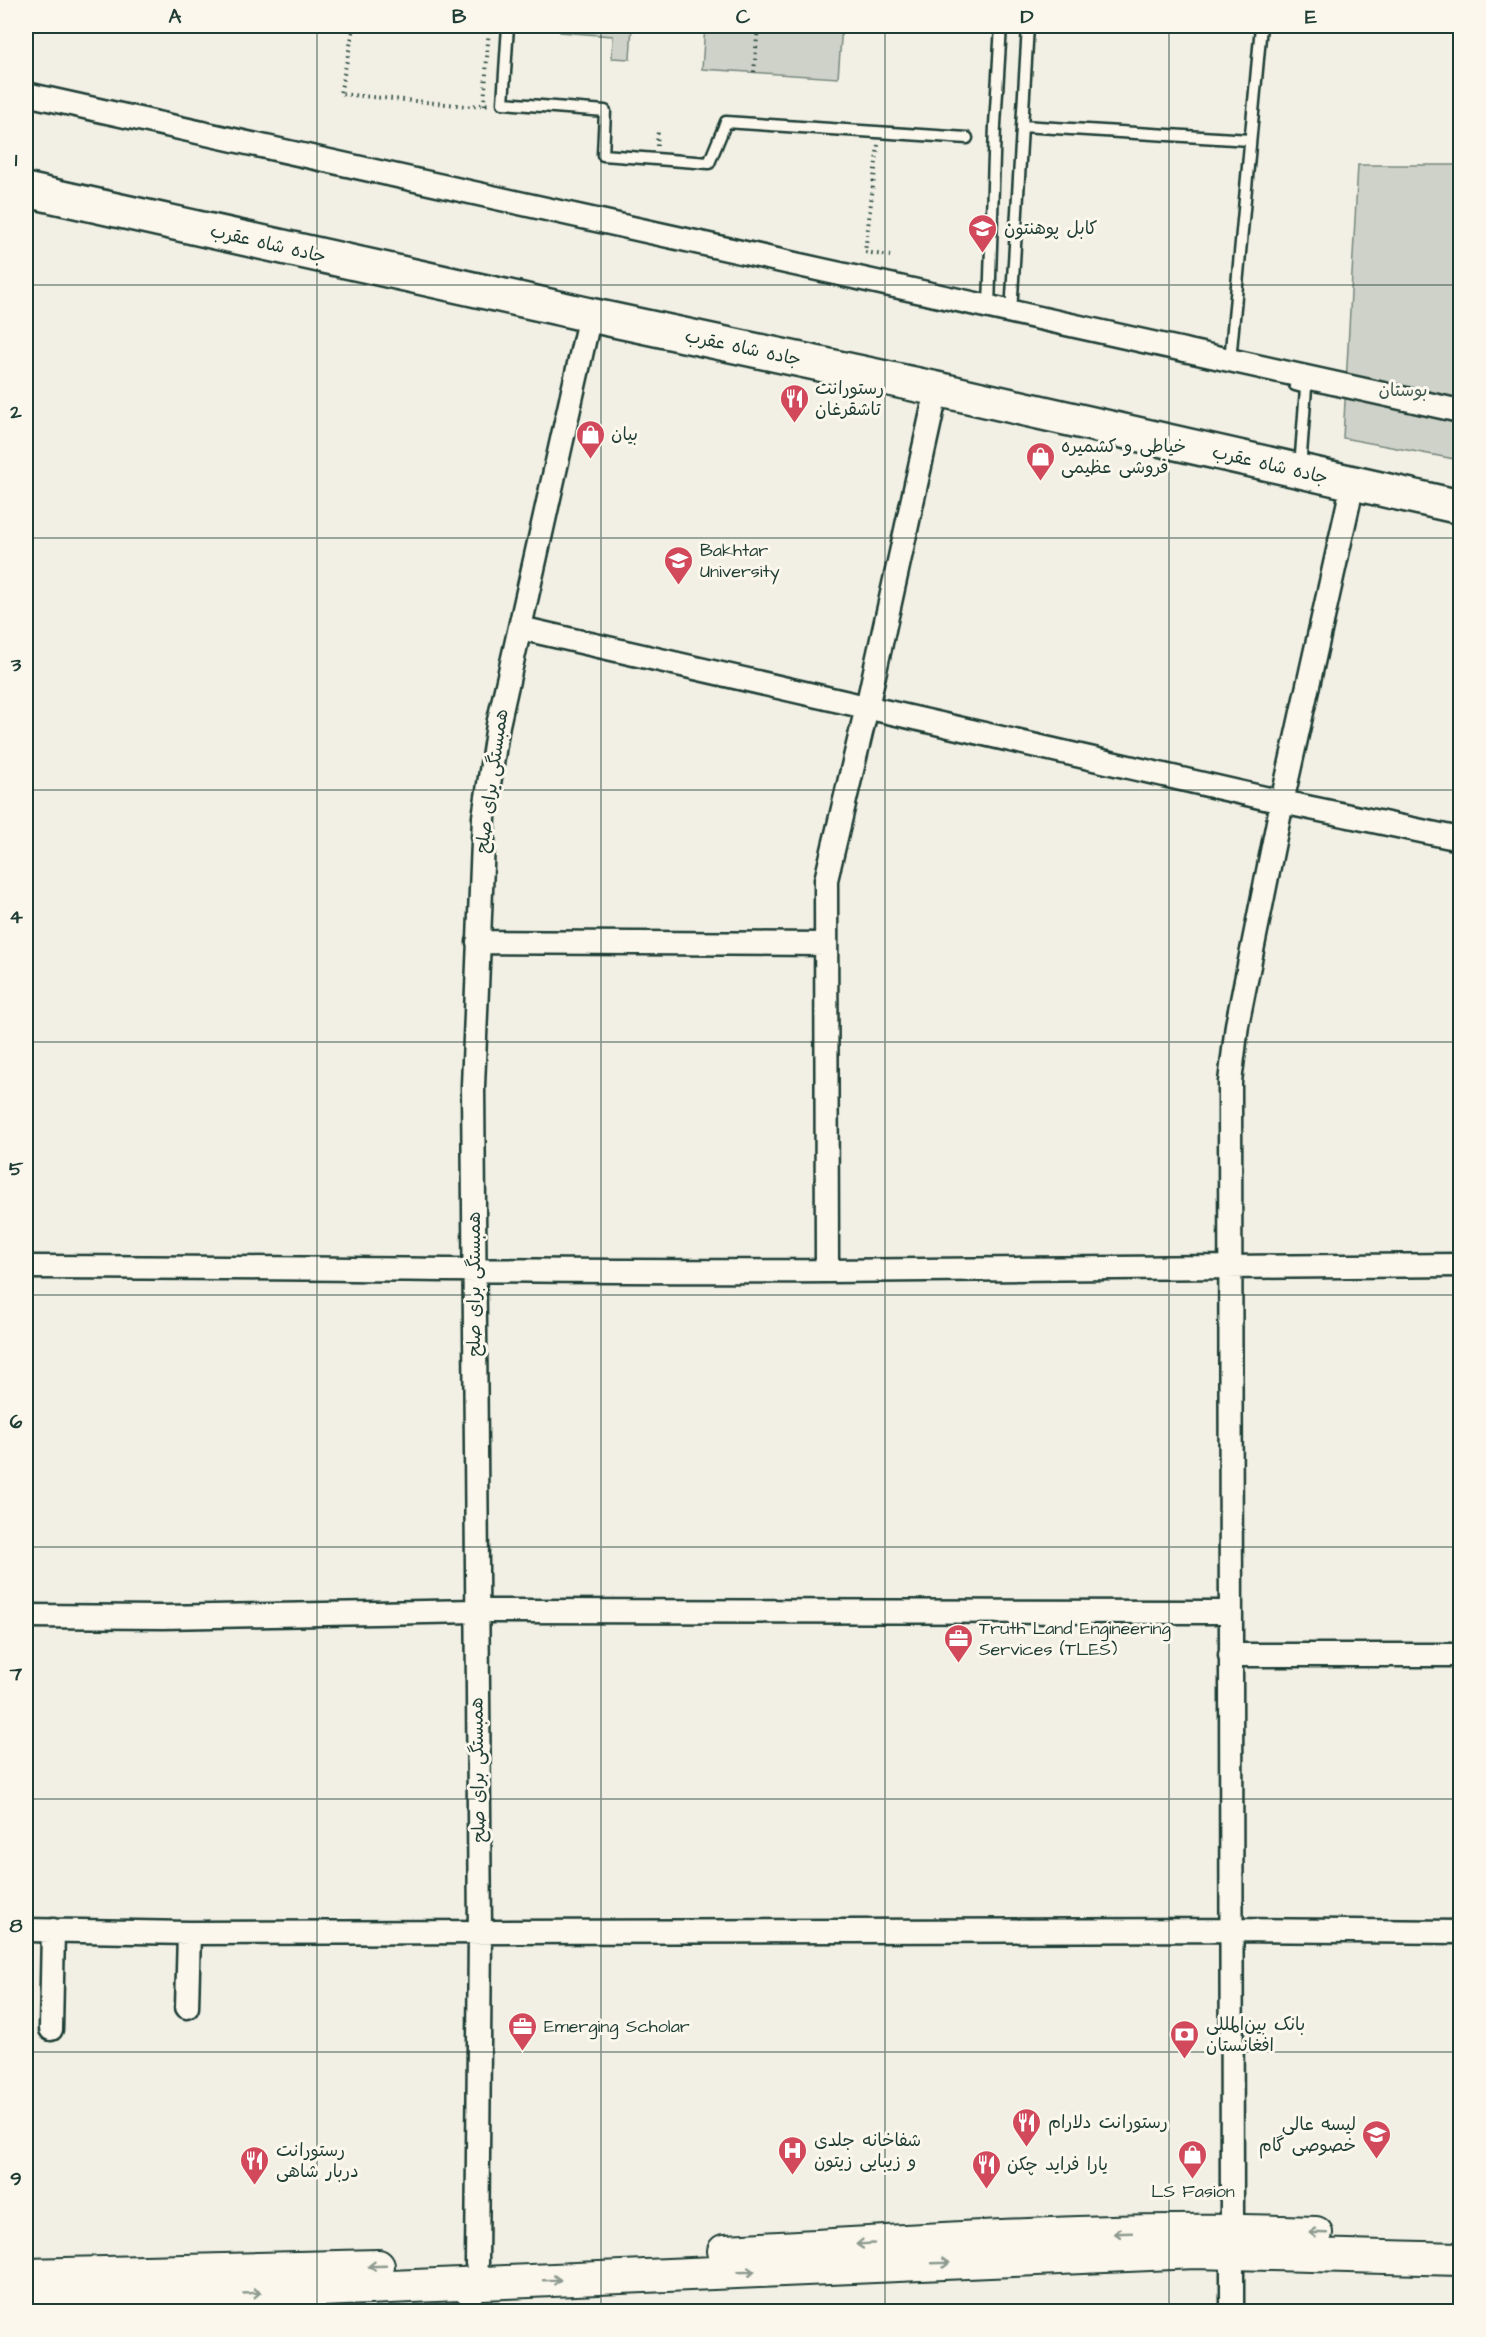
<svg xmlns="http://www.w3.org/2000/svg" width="1486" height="2337" font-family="'Architects Daughter','Playpen Sans Arabic',sans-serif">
<rect width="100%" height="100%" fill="#f2f0e5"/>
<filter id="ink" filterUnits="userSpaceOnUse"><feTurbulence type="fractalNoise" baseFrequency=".0167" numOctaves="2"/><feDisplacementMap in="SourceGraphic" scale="12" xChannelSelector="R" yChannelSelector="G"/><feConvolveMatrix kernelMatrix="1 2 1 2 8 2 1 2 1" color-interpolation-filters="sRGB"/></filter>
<g filter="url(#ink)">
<!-- green -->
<path fill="#cfd2c8" stroke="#77887e" stroke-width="1.5" d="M 560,26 L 632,26 L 630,59 L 612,58 L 613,36 L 560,32 Z
M 705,26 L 842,26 L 838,78 L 702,69 Z
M 1358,165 L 1460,165 L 1460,460 L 1343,438 Z"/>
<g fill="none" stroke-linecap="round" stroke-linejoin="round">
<defs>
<path id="lane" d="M 508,26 L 503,103 L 605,111 L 603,155 L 709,163 L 726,122 L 967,138
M 1022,126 L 1250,140
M 989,307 L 995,125 L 1001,26
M 1011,313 L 1028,26
M 1230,361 L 1261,26
M 1295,385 L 1306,388 L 1300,468"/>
<path id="street" d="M 26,94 L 1460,411
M 520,628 L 1282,802 L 1460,839
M 478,942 L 826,944
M 26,1267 C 292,1267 559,1273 826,1271 C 1037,1270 1249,1265 1460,1265
M 827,1271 L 826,880 L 867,707 L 937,389
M 26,1616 L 163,1617 L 476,1611 L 1230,1612
M 1230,1655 L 1460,1655
M 26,1930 L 189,1933 L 1231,1930 L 1460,1932
M 187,2007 L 189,1933
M 51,2029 L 53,1930
M 1232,2230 L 1230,1082 L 1237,1025 L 1282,802 L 1353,483
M 477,2263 L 480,1933 L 473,1086 L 484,817 L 498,725 L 590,315
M 470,2284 L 471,2312
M 1232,2312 L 1232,2253"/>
<path id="secondary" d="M 724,2251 C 921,2241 1119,2225 1316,2233
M 26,2275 L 378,2266
M 26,2303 L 1195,2252 L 1460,2259"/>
<path id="highway" d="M 26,190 L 590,315 L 937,389 L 1460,507"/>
</defs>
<!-- lane casing -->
<use href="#lane" stroke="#1f3d34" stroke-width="15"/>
<!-- street casing -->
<use href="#street" stroke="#1f3d34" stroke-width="27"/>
<!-- secondary casing -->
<use href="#secondary" stroke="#1f3d34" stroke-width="36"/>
<!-- highway casing -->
<use href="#highway" stroke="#1f3d34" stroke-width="38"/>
<!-- path -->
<path stroke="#1f3d34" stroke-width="4" stroke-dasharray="1.5 4.5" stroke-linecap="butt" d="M 354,26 L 340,94 L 468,106 L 491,104
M 754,72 L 758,26
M 484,105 L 489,26
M 878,145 L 865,252 L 890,256
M 657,146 L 658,129"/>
<!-- lane -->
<use href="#lane" stroke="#fbf7ec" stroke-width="10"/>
<!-- street -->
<use href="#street" stroke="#fbf7ec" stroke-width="22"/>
<!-- secondary -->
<use href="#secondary" stroke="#fbf7ec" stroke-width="32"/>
<!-- highway -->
<use href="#highway" stroke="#fbf7ec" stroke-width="33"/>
</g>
<!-- one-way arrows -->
<defs><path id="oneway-shaft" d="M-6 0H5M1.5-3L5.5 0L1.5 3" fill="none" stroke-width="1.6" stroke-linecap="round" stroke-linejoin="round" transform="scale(1.5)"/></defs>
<g stroke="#8d9a90">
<use href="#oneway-shaft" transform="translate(1123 2233) rotate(178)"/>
<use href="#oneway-shaft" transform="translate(1318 2233) rotate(-178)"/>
<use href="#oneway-shaft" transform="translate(865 2244) rotate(177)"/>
<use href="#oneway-shaft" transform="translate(941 2263) rotate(-2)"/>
<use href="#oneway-shaft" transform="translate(377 2266) rotate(178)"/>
<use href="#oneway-shaft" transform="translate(746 2272) rotate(-2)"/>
<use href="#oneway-shaft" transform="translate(552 2280) rotate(-2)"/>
<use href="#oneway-shaft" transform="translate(252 2293) rotate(-3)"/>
</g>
</g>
<!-- grid -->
<path fill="none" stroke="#1f3d34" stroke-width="1.5" stroke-opacity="0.55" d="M 317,26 L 317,2312M 601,26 L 601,2312M 885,26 L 885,2312M 1169,26 L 1169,2312M 26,285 L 1460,285M 26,538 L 1460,538M 26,790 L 1460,790M 26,1042 L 1460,1042M 26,1295 L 1460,1295M 26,1547 L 1460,1547M 26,1799 L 1460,1799M 26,2052 L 1460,2052"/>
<!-- icons -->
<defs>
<symbol id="university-pin" viewBox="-11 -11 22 30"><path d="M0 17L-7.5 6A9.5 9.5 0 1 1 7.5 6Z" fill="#d1495b" stroke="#fbf7ec"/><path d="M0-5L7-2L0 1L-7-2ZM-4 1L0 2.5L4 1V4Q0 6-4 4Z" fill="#fff"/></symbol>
<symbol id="restaurant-pin" viewBox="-11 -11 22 30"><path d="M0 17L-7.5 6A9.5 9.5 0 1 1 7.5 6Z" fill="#d1495b" stroke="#fbf7ec"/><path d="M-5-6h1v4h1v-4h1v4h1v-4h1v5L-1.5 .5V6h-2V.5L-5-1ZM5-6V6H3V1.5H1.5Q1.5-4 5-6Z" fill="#fff"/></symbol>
<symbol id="shop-pin" viewBox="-11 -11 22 30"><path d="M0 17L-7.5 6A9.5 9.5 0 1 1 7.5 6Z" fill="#d1495b" stroke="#fbf7ec"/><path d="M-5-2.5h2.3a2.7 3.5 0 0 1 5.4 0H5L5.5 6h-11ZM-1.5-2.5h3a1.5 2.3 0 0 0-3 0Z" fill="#fff"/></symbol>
<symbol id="office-pin" viewBox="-11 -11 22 30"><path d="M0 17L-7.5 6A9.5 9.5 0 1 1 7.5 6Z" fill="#d1495b" stroke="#fbf7ec"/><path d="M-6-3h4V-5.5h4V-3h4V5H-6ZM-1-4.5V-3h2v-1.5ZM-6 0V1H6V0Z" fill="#fff"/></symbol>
<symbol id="bank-pin" viewBox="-11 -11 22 30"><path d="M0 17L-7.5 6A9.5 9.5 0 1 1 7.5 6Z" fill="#d1495b" stroke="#fbf7ec"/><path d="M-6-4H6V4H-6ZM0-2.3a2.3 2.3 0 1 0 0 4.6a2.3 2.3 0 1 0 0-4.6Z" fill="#fff"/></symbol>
<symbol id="school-pin" viewBox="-11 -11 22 30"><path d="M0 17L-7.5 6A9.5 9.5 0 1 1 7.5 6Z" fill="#d1495b" stroke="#fbf7ec"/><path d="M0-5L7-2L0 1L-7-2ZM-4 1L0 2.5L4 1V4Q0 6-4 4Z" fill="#fff"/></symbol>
<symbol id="hospital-pin" viewBox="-11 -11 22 30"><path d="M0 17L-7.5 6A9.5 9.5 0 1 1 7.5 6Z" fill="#d1495b" stroke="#fbf7ec"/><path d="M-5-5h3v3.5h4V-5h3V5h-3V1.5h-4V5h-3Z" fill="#fff"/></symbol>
</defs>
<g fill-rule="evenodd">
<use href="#university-pin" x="966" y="212" width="33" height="45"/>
<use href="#restaurant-pin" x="778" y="382" width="33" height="45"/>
<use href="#shop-pin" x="574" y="418" width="33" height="45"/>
<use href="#shop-pin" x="1024" y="440" width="33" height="45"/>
<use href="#university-pin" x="662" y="544" width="33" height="45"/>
<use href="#office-pin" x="942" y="1622" width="33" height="45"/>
<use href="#office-pin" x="506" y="2010" width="33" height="45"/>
<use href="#bank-pin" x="1168" y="2018" width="33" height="45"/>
<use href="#restaurant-pin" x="1010" y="2106" width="33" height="45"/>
<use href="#school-pin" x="1360" y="2118" width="33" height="45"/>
<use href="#hospital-pin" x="776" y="2134" width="33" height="45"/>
<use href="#shop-pin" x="1176" y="2138" width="33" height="45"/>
<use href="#restaurant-pin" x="238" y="2144" width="33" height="45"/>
<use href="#restaurant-pin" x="970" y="2148" width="33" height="45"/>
</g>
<g text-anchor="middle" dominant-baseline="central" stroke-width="6" stroke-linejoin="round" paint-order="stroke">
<!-- poi labels -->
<g font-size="18" fill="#1f3d34" stroke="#fbf7ec" text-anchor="start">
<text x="1004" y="228">کابل پوهنتون</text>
<text x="815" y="388">رستورانت<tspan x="815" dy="21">تاشقرغان</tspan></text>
<text x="611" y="434">بیان</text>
<text x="1061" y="446">خیاطی و کشمیره<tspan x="1061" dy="21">فروشی عظیمی</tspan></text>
<text x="700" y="550">Bakhtar<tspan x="700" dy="21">University</tspan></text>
<text x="979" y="1628">Truth Land Engineering<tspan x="979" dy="21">Services (TLES)</tspan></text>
<text x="1206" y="2024">بانک بین‌المللی<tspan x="1206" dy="21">افغانستان</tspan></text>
<text x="544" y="2026">Emerging Scholar</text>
<text x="1048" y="2122">رستورانت دلارام</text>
<text x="1356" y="2124" text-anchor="end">لیسه عالی<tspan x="1356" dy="21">خصوصی گام</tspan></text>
<text x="814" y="2140">شفاخانه جلدی<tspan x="814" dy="21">و زیبایی زیتون</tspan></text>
<text x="276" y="2150">رستورانت<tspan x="276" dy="21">دربار شاهی</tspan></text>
<text x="1007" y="2164">یارا فراید چکن</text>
<text x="1193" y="2191" text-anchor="middle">LS Fasion</text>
</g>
<!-- street labels -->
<g font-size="18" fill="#1f3d34" stroke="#fbf7ec">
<text transform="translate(268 244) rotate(13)">جاده شاه عقرب</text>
<text transform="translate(743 348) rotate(12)">جاده شاه عقرب</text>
<text transform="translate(1270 465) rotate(13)">جاده شاه عقرب</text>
<text transform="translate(492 781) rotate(-82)">همبستگی برای صلح</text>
<text transform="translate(474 1284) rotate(-90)">همبستگی برای صلح</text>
<text transform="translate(478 1770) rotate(-91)">همبستگی برای صلح</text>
</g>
<!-- park labels -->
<g font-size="18" fill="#425b52" stroke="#fbf7ec">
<text x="1403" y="390">بوستان</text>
</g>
</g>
<!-- margin -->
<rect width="1486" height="2337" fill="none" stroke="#fbf7ec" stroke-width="66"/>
<rect x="33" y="33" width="1420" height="2271" fill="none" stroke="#1f3d34" stroke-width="2"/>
<g font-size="20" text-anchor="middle" font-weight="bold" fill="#1f3d34">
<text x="175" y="23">A</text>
<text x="459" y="23">B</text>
<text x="743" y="23">C</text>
<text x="1027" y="23">D</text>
<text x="1311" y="23">E</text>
<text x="16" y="166">1</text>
<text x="16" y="418">2</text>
<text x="16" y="671">3</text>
<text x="16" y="923">4</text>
<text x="16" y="1175">5</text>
<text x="16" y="1428">6</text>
<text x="16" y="1680">7</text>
<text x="16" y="1932">8</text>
<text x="16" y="2185">9</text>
</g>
</svg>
